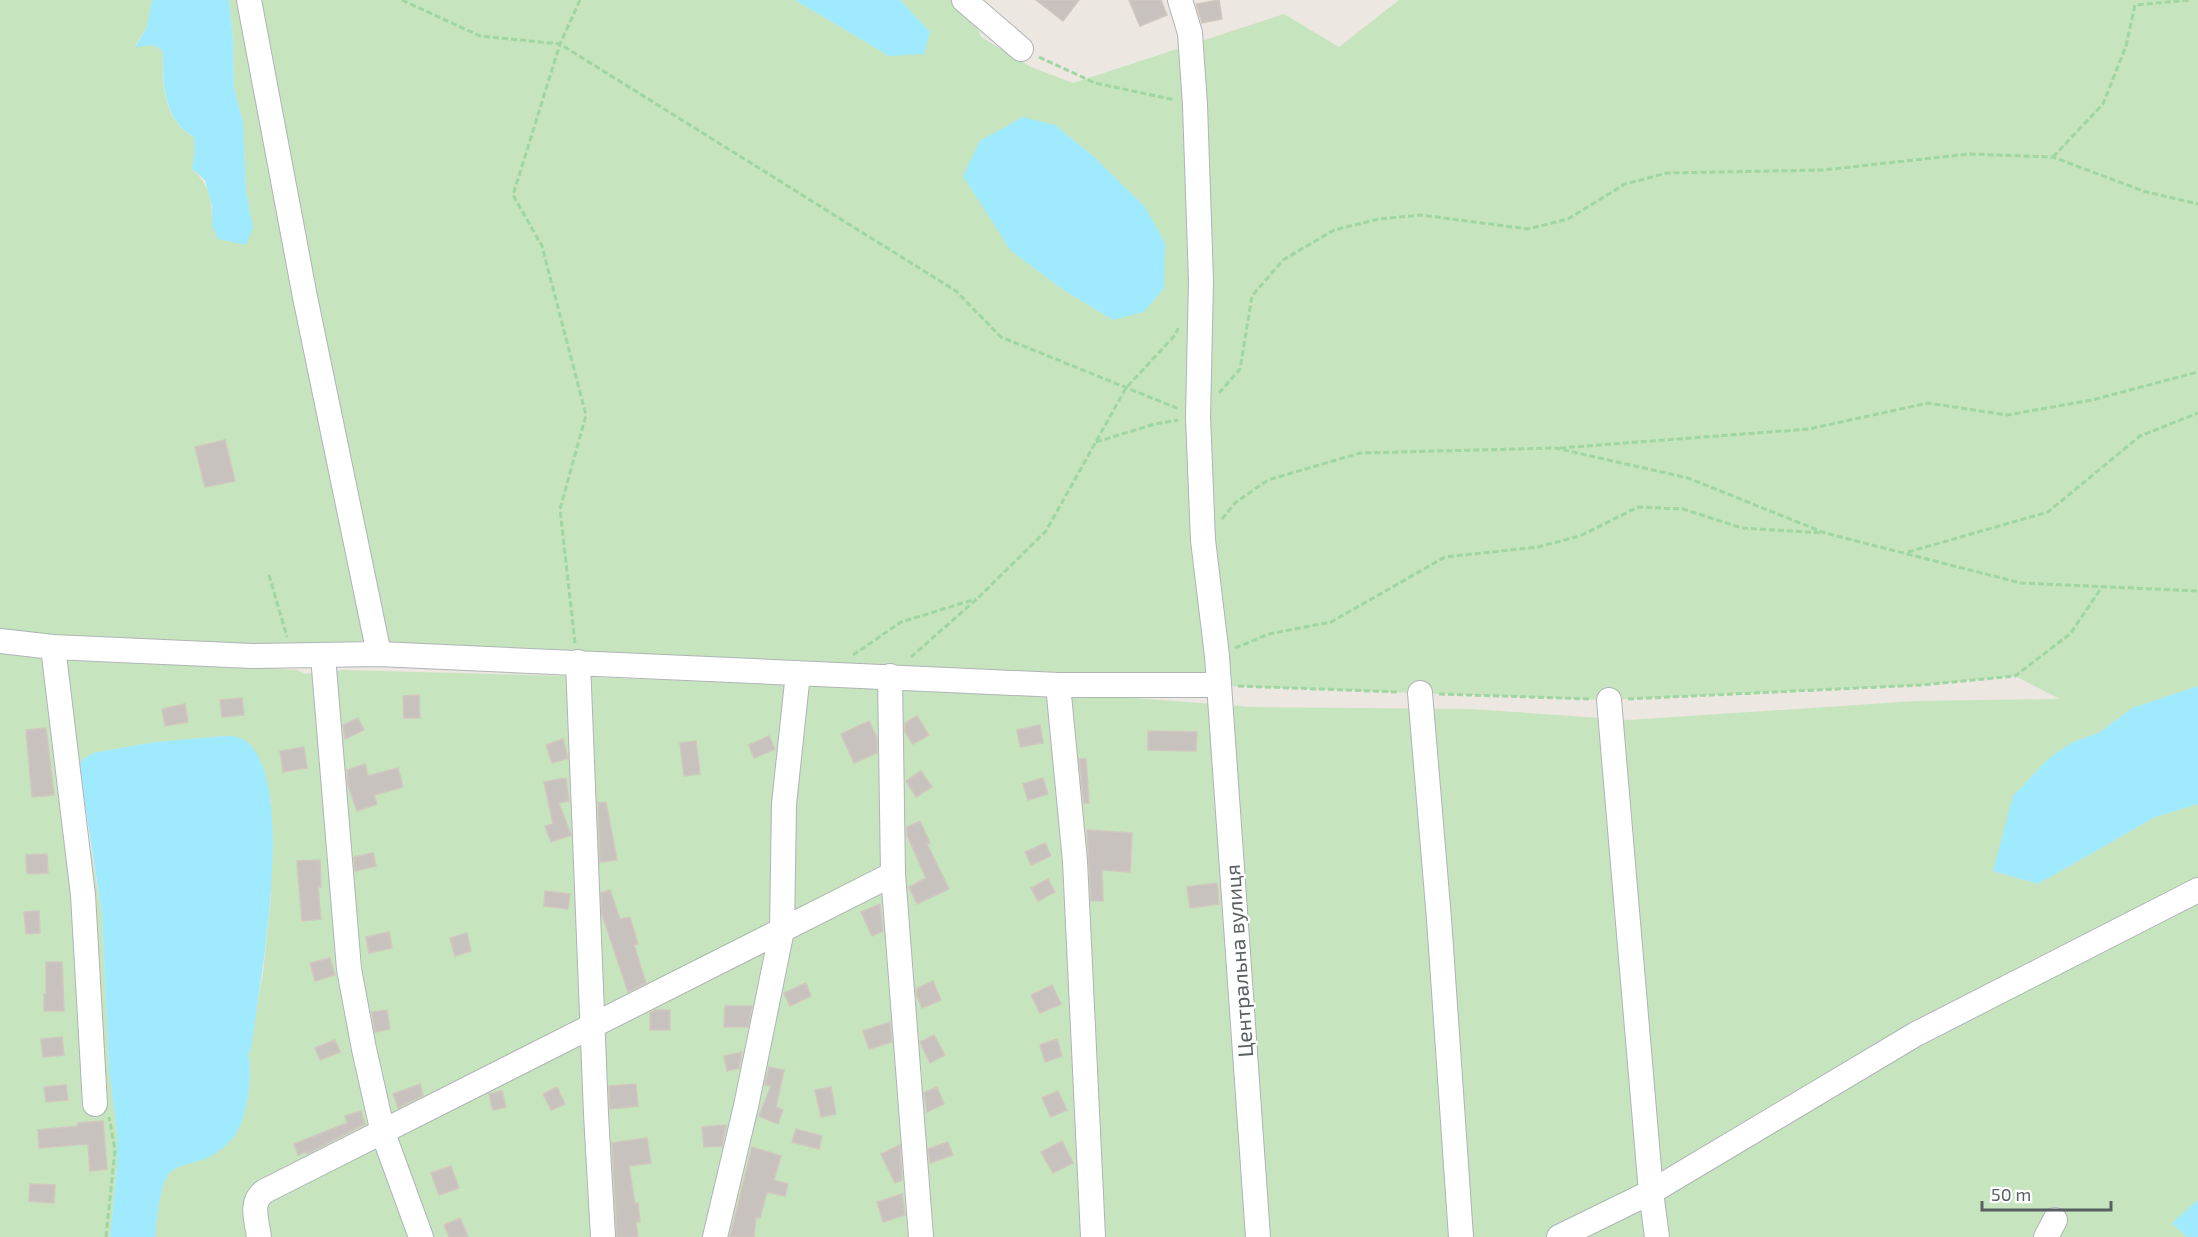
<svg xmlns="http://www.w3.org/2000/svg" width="2198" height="1237" font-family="'Exo 2',sans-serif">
<rect width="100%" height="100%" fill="#ece7e1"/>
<!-- green -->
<path fill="#c6e4bd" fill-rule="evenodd" d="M 0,0 L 152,0 L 147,27 L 135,46 L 153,45 L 163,51 C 162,82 162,120 194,137 L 195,150 L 192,169 C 211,186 212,201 212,225 L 253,228 L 246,192 L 243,122 L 234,88 L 233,41 L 229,0 L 795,0 L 889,56 L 930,32 L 900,0 L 952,0 L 973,18 L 981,37 L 1031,67 L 1073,83 L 1284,14 L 1339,47 L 1399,0 L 2198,0 L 2198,686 L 2132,708 L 2100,732 L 2071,743 L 1993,871 L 2038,884 L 2155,817 L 2198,804 L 2198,1200 L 2173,1223 L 2187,1237 L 155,1237 C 157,1221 159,1180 172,1171 C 182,1163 199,1163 210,1156 C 218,1151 228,1142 235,1134 C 247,1120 253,1072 248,1054 L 263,973 L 271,896 L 271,801 L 259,761 L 250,745 L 243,740 L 224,736 L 155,742 L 93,753 L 83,803 L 102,914 L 109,1068 L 117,1133 L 117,1168 L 110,1237 L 0,1237 L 0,652 L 69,661 L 264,668 L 297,670 L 305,674 L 343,670 L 562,676 L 1134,698 L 1253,707 L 1470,709 L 1629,720 L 1916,701 L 2060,699 L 2015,676 L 1922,685 L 1609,700 L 0,641 ZM 1055,125 L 1093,156 L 1145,207 L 1113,320 L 1065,291 L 1011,251 Z"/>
<!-- water -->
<path fill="#9feafe" d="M 152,0 L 229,0 L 233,41 L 234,88 L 243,122 L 246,192 L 253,228 L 246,245 L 218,239 L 212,225 L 212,206 L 205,180 L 192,169 L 195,150 L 194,137 C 162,119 163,82 163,51 L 153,45 L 135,47 L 147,27 Z
M 795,0 L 900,0 L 930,32 L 924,54 L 889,56 Z
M 1023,117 L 1055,125 L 1093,156 L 1145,207 L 1165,243 L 1164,288 L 1144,312 L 1113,320 L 1065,291 L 1011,251 L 963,176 L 980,141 Z
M 2198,686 L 2198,804 L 2155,817 L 2038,884 L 1993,871 L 2013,796 L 2049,758 L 2071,743 L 2100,732 L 2132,708 Z
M 224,736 C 230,736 236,736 242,739 C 301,770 258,993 251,1049 L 248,1054 C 253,1074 247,1118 235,1135 C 229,1143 220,1151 211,1156 C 199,1163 182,1163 172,1171 C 159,1180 157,1221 155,1237 L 110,1237 L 117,1168 L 117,1133 L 109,1068 L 102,914 L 79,765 L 83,759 L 93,753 L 155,742 Z
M 2198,1200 L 2198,1237 L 2187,1237 L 2172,1223 Z"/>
<!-- building -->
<path fill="#c7c2be" stroke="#d1c7bf" stroke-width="1.5" d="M 1036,0 L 1079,0 L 1063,21 Z
M 1129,0 L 1161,0 L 1167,15 L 1140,26 Z
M 1219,0 L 1222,19 L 1202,23 L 1196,4 Z
M 225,440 L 235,481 L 205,487 L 195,447 Z
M 419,695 L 420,718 L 404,718 L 403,696 Z
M 242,698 L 244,715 L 222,717 L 220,700 Z
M 185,704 L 188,722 L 165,726 L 162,709 Z
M 917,716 L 929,735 L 913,744 L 905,732 L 905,723 Z
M 358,718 L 364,730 L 345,739 L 343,725 Z
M 869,721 L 877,738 L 877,753 L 854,763 L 841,734 Z
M 1040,725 L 1043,743 L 1020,747 L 1017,730 Z
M 46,728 L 54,795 L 32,797 L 26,730 Z
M 1148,731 L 1197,732 L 1196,751 L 1148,750 Z
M 769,736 L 775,749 L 754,758 L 749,745 Z
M 563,739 L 568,758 L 552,763 L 546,745 Z
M 696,741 L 700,774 L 684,776 L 680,743 Z
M 304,747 L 307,768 L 283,772 L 280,751 Z
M 1079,759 L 1086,759 L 1089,803 L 1084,803 Z
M 365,764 L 368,776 L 398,768 L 403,787 L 374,795 L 377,804 L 357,811 L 348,785 L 347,770 Z
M 921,771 L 932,787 L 916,797 L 906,781 Z
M 566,778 L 569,801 L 559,803 L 571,835 L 551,842 L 545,826 L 553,824 L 544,782 Z
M 1043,778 L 1048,794 L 1028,800 L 1023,784 Z
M 606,802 L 617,860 L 600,862 L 598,803 Z
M 920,821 L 930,843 L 927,844 L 949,889 L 917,904 L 909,887 L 926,878 L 907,835 L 907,827 Z
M 1087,830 L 1132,833 L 1130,872 L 1102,870 L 1103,901 L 1091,901 Z
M 1045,843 L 1051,856 L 1031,865 L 1025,852 Z
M 373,853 L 376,866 L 355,871 L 354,857 Z
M 47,854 L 48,873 L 27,874 L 26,855 Z
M 320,860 L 321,887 L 318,887 L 321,919 L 302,921 L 297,861 Z
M 1048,879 L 1055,892 L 1038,901 L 1031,888 Z
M 1217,883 L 1219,904 L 1190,908 L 1187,887 Z
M 610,890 L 620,919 L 630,917 L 638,944 L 634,945 L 646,983 L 628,992 L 602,914 L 601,893 Z
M 545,891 L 570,894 L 568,909 L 544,906 Z
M 880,904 L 883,931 L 872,936 L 861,912 Z
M 39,911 L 40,933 L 26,934 L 24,912 Z
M 389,932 L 392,948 L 369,953 L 366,937 Z
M 467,933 L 471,951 L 455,956 L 450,938 Z
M 330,958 L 335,975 L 315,981 L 310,963 Z
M 46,962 L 62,962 L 64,1011 L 44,1011 L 44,994 L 46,994 Z
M 933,981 L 941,1000 L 922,1008 L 917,996 L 916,989 Z
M 806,983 L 811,996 L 790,1006 L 784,993 Z
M 1052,985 L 1061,1004 L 1040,1013 L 1031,995 Z
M 725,1006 L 752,1006 L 748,1027 L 724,1027 Z
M 387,1010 L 390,1029 L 375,1032 L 372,1012 Z
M 655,1010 L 670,1010 L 670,1030 L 650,1030 L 650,1013 Z
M 890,1022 L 892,1042 L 869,1049 L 863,1031 Z
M 934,1035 L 945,1055 L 930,1063 L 920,1042 Z
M 62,1037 L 64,1055 L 43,1057 L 41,1039 Z
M 1057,1039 L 1062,1056 L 1045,1062 L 1040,1045 Z
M 335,1040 L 340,1052 L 320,1060 L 315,1048 Z
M 742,1052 L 739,1068 L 727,1071 L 724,1056 Z
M 769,1067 L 784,1070 L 776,1107 L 783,1110 L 778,1124 L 759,1116 L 771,1086 L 765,1085 Z
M 420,1084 L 423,1095 L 398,1108 L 393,1094 Z
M 636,1084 L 638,1106 L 610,1109 L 609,1086 Z
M 66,1085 L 68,1100 L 46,1102 L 44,1087 Z
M 557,1087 L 565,1104 L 551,1110 L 543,1094 Z
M 831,1087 L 836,1114 L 821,1117 L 815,1090 Z
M 937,1087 L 944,1104 L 927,1112 L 924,1093 Z
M 502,1091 L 506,1107 L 493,1110 L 489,1094 Z
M 1058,1091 L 1067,1110 L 1051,1117 L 1042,1098 Z
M 361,1111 L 365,1124 L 307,1154 L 306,1152 L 298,1155 L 294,1144 L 347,1123 L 345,1116 Z
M 103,1121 L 107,1169 L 90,1171 L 88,1144 L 39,1148 L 38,1130 L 78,1126 L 78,1123 Z
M 726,1125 L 722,1146 L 704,1147 L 702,1127 Z
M 796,1129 L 822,1136 L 819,1149 L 792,1142 Z
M 647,1138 L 651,1163 L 629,1166 L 635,1204 L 638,1203 L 640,1222 L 636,1222 L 638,1237 L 617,1237 L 612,1143 Z
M 1062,1141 L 1073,1163 L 1053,1173 L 1041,1152 Z
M 948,1142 L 953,1155 L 930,1163 L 928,1149 Z
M 900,1145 L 902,1180 L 895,1183 L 881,1154 Z
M 752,1147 L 781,1156 L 774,1180 L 788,1184 L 785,1196 L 767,1192 L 760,1218 L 756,1217 L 754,1237 L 730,1237 Z
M 451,1166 L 459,1188 L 439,1195 L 431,1173 Z
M 30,1184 L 55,1185 L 54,1203 L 29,1201 Z
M 902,1194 L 905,1215 L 883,1222 L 877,1202 Z
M 460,1218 L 468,1237 L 449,1237 L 444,1225 Z"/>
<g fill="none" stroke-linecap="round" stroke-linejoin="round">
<defs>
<path id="minor" d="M 249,0 L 305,297 L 379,654
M 964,0 L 1021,49
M 1180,0 L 1190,33 L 1195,105 L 1201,281 L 1198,417 L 1203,540 L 1217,656 L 1258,1237
M 0,641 L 53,647 L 252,656 L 379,654 L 1058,685 L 1218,685
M 53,647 L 83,895 L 95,1104
M 323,656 L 349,969 L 364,1049 L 383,1133 L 421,1237
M 578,662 L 596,1114 L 603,1237
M 890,676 L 893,874 L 921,1237
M 1058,685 L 1075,861 L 1093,1237
M 1420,693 L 1439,919 L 1461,1237
M 1609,700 L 1651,1192 L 1657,1237
M 259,1237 C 257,1221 249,1201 265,1191 L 893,874
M 715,1237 L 746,1106 L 782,930 L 784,804 L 798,673
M 1559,1237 L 1651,1192 L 1916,1034 L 2198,890
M 2046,1237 L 2055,1220"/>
</defs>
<!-- minor casing -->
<use href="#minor" stroke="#afb4b7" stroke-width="26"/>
<!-- path -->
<path stroke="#a0d6a2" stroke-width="3" stroke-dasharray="6 3" stroke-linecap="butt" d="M 402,0 L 480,36 L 560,44 L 956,291 L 1001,337 L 1179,409
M 1039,57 L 1095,83 L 1175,100
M 2053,157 L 2103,104 L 2126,46 L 2135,5 L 2190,0
M 1219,393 L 1240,369 L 1252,296 L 1283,260 L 1334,230 L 1379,219 L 1421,215 L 1528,229 L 1568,219 L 1625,184 L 1667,173 L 1823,170 L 1969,154 L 2053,157 L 2143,191 L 2198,204
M 1096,442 L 1155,424 L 1178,420
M 1560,448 L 1809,429 L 1928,403 L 2007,415 L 2092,400 L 2198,372
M 1222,519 L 1235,503 L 1268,480 L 1360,453 L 1555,448 L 1688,478 L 1825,533 L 2021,583 L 2198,591
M 1908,552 L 2048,512 L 2140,436 L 2198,413
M 269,575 L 287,637
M 575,643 L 560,509 L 586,415 L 542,246 L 513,195 L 560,44 L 580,0
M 1235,648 L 1269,634 L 1331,622 L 1445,557 L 1538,547 L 1580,536 L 1638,507 L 1683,509 L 1742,528 L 1822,533
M 853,655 L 901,622 L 976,599
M 911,657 L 978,598 L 1046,531 L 1126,388 L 1176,334 L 1178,328
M 1238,686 L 1399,692
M 1439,694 L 1591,699
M 1628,699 L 1922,685 L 2015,676 L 2070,634 L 2102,587
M 106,1237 L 115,1150 L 109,1117"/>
<!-- minor -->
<use href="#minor" stroke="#fff" stroke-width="24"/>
</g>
<g text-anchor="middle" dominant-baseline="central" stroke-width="4.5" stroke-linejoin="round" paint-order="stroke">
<!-- street labels -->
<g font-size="21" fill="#595f62" stroke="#fff">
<text transform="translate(1238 961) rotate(-94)">Центральна вулиця</text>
</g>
</g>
<!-- scale -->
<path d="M1982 1201v9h129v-9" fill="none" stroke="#595f62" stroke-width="3"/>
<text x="1991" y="1201" font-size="18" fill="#595f62" stroke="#ffffff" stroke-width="4.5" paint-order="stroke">50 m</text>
</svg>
